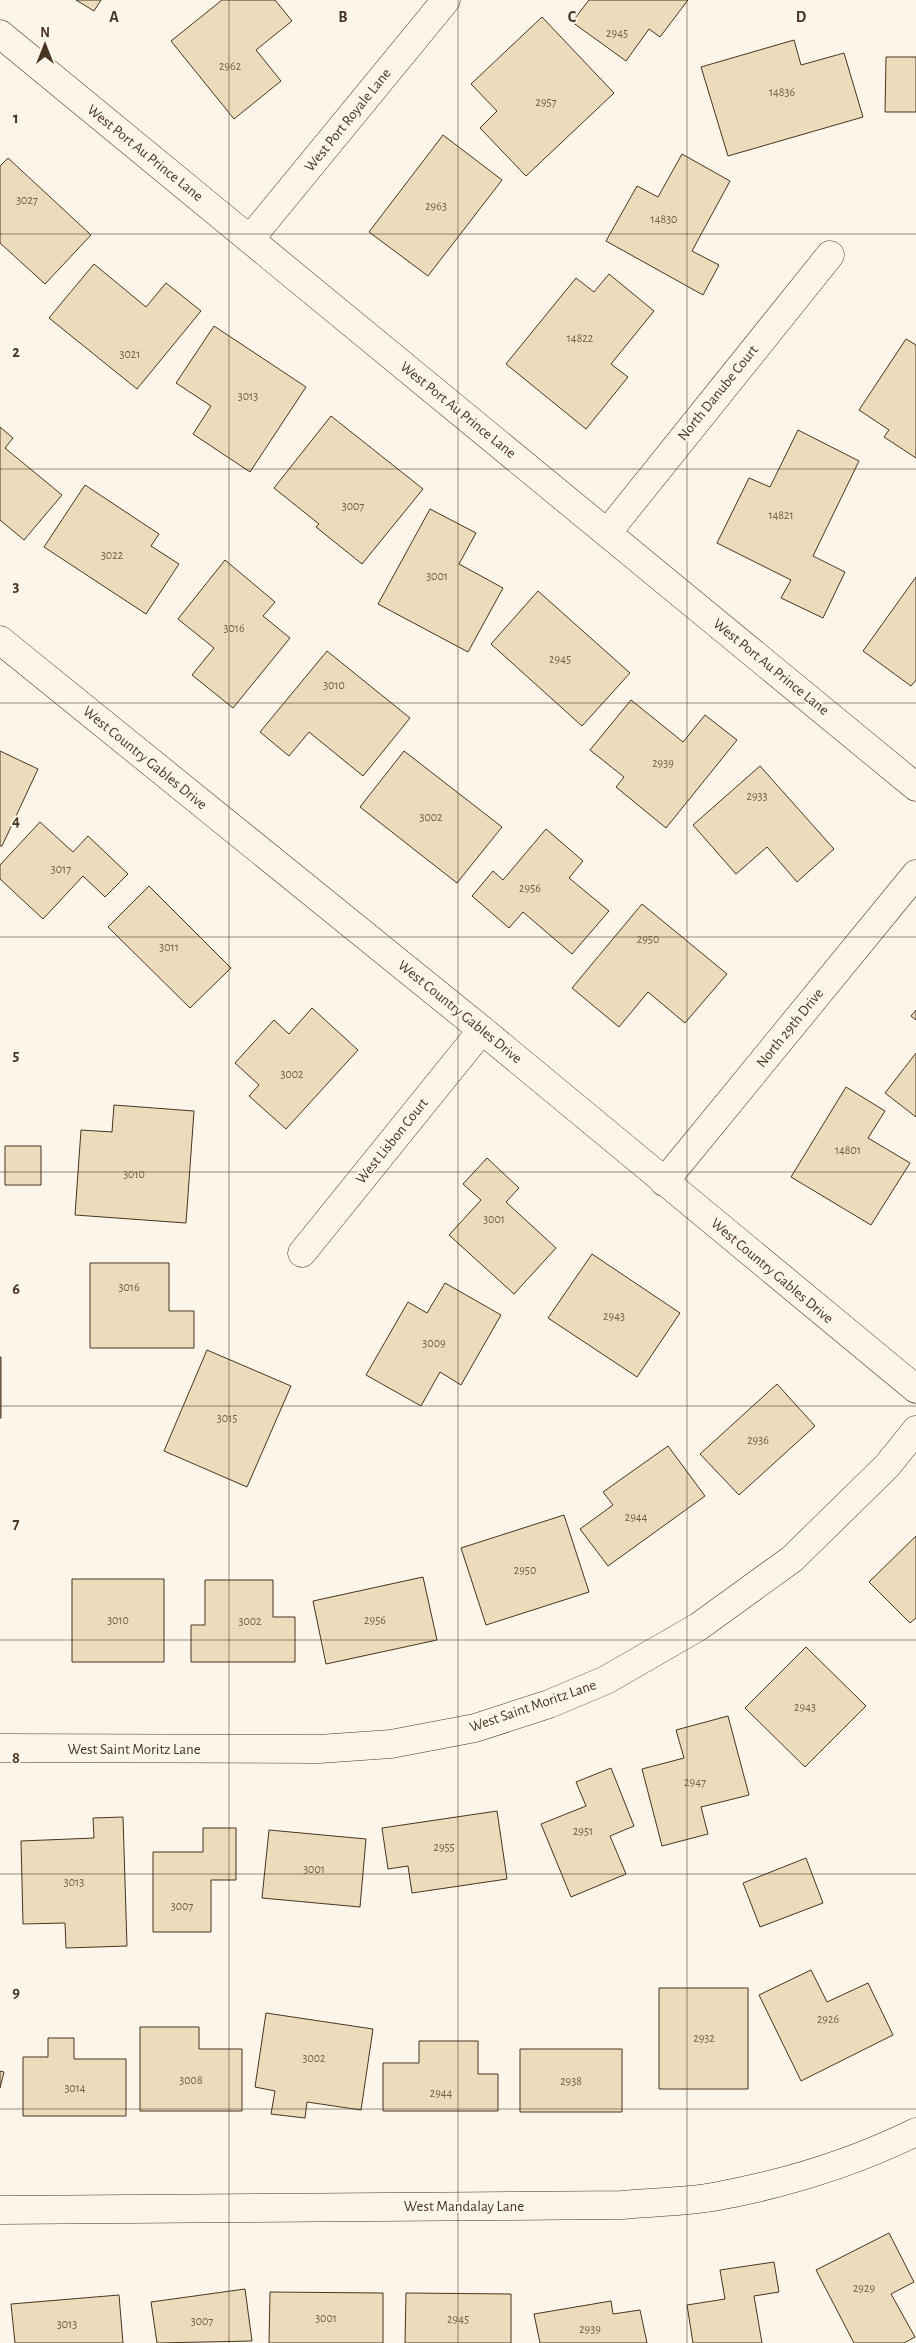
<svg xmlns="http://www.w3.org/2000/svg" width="916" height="2343" font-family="'Alegreya Sans',sans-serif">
<rect width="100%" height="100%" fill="#fbf6e9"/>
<!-- building -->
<path fill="#ecdcbc" stroke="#4a3520" d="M 76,0 L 101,0 L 94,11 Z
M 222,0 L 275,0 L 292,21 L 256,50 L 281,81 L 234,119 L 171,41 Z
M 589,0 L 688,0 L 660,37 L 649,29 L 626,61 L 572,22 Z
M 542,17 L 614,93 L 526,176 L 480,128 L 497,111 L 471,84 Z
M 794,40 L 801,65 L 844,53 L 863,117 L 728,156 L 701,67 Z
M 886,57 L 916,57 L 916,112 L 885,112 Z
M 443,135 L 502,180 L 428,276 L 369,232 Z
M 682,154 L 730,181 L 692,251 L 719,265 L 703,295 L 606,241 L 637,186 L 658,197 Z
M 8,158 L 91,235 L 45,284 L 0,243 L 0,166 Z
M 94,264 L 146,307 L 166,283 L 201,311 L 137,389 L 49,318 Z
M 609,274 L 654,311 L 611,364 L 628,377 L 586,429 L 506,364 L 576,278 L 594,292 Z
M 214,326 L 306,387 L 250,472 L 193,434 L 211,406 L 176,383 Z
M 906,339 L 916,345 L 916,458 L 884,437 L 889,430 L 859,410 Z
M 331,416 L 423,489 L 362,564 L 316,527 L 319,524 L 274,488 Z
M 0,427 L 13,438 L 5,448 L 62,495 L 24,540 L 0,520 Z
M 798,430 L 859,461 L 813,556 L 845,572 L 823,618 L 781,598 L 791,580 L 717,543 L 749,478 L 770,487 Z
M 85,485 L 159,534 L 151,546 L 179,564 L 146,614 L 44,547 Z
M 430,509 L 476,533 L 459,564 L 503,588 L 468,652 L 378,604 Z
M 225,560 L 275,602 L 263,616 L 290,638 L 233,708 L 192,675 L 214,648 L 178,619 Z
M 916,577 L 916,680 L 911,686 L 863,651 Z
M 538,591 L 630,673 L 582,726 L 491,644 Z
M 327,651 L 410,718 L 363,776 L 309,732 L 289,756 L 260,732 Z
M 631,700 L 683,742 L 705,715 L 737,740 L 666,828 L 616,787 L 624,777 L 590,750 Z
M 0,751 L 38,769 L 2,846 L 0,846 Z
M 404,751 L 502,827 L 457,883 L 360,807 Z
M 760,766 L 834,849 L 797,882 L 767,847 L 736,874 L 693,825 Z
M 40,822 L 73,852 L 88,836 L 128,874 L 105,897 L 83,876 L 43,919 L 0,879 L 0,865 Z
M 546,829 L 583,861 L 569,878 L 609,911 L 572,954 L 523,912 L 509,928 L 472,896 L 493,871 L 503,880 Z
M 149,886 L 231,968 L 190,1008 L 108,927 Z
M 642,904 L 727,974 L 685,1023 L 648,992 L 619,1027 L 572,988 Z
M 312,1008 L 358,1050 L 286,1129 L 249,1096 L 259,1085 L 235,1063 L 274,1020 L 289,1034 Z
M 916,1010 L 916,1020 L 911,1016 Z
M 916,1053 L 916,1117 L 885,1093 Z
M 846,1087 L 885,1111 L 868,1138 L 910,1163 L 871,1225 L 791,1177 Z
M 114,1105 L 194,1111 L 186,1223 L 75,1215 L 81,1130 L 112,1132 Z
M 5,1146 L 41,1146 L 41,1185 L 5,1185 Z
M 487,1158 L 519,1188 L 506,1202 L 556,1248 L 514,1294 L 449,1235 L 481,1200 L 463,1184 Z
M 592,1254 L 680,1313 L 637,1377 L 548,1318 Z
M 90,1263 L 169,1263 L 169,1311 L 194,1311 L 194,1348 L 90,1348 Z
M 445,1283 L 501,1315 L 461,1385 L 440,1372 L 421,1406 L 366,1375 L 408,1302 L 427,1313 Z
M 207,1350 L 291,1386 L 247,1487 L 164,1451 Z
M 0,1357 L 1,1357 L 1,1418 L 0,1418 Z
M 777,1384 L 815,1426 L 739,1495 L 700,1454 Z
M 668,1446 L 705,1496 L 608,1566 L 580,1529 L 613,1505 L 603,1492 Z
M 564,1515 L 589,1592 L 486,1625 L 461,1548 Z
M 916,1536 L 916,1618 L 910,1623 L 869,1582 Z
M 423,1577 L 437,1640 L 326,1664 L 313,1601 Z
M 72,1579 L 164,1579 L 164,1662 L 72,1662 Z
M 205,1580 L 273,1580 L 273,1617 L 295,1617 L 295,1662 L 191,1662 L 191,1625 L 205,1625 Z
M 806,1647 L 866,1706 L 805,1767 L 745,1708 Z
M 728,1716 L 749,1795 L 701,1807 L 708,1834 L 662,1846 L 642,1769 L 684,1758 L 676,1730 Z
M 611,1768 L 634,1826 L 610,1836 L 626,1874 L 571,1897 L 541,1824 L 586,1806 L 576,1782 Z
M 497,1811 L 507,1879 L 412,1893 L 408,1866 L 388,1869 L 382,1828 Z
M 123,1817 L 127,1946 L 66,1948 L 65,1923 L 23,1924 L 21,1841 L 94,1838 L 93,1818 Z
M 203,1828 L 236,1828 L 236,1880 L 211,1880 L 211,1932 L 153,1932 L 153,1852 L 203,1852 Z
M 269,1830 L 366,1839 L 360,1907 L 262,1898 Z
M 806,1858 L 823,1903 L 760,1927 L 743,1883 Z
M 811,1970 L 827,2002 L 868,1983 L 893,2035 L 801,2081 L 759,1995 Z
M 659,1988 L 748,1988 L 748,2089 L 659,2089 Z
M 266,2013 L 373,2029 L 361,2110 L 307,2102 L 305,2118 L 271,2114 L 275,2091 L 255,2087 Z
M 140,2027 L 199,2027 L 199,2049 L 242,2049 L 242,2111 L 140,2111 Z
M 48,2038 L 74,2038 L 74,2059 L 126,2059 L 126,2116 L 23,2116 L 23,2057 L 48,2057 Z
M 419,2041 L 478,2041 L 478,2074 L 498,2074 L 498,2111 L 383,2111 L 383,2063 L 419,2063 Z
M 520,2049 L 622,2049 L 622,2112 L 520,2112 Z
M 0,2071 L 4,2072 L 0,2088 Z
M 889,2233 L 914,2282 L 891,2294 L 915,2337 L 904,2343 L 854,2343 L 816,2270 Z
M 774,2262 L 779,2292 L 754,2296 L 762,2343 L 693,2343 L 687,2305 L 725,2299 L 720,2270 Z
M 245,2289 L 252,2341 L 157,2343 L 151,2302 Z
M 270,2292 L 383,2293 L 383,2343 L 269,2343 Z
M 406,2293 L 511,2294 L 511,2343 L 405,2343 Z
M 119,2295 L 123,2343 L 15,2343 L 11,2304 Z
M 611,2301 L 613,2314 L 640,2310 L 647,2343 L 540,2343 L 534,2314 Z"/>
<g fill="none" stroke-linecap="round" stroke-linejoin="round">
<defs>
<path id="street" d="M 0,34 L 916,787
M 250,239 L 446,0
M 607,533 L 830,255
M 664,1182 L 916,874
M 302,1253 L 482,1030
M 0,1748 L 319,1749 L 391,1744 L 475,1728 L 549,1704 L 606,1680 L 698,1627 L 792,1559 L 887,1466 L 916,1430
M 0,2210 L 622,2205 C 652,2202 684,2202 713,2197 C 785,2184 851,2164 916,2132"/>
<path id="secondary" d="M 0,640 L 482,1030 L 916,1389"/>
</defs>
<!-- street casing -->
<use href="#street" stroke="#4a3520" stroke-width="29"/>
<!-- secondary casing -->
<use href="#secondary" stroke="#4a3520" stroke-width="29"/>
<!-- street -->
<use href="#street" stroke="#fbf6e9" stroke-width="28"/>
<!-- secondary -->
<use href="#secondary" stroke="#fbf6e9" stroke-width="28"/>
</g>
<!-- grid -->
<path fill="none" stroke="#4a3520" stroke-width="1" stroke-opacity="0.55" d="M 229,0 L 229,2343M 458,0 L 458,2343M 687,0 L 687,2343M 0,234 L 916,234M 0,469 L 916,469M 0,703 L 916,703M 0,937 L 916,937M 0,1172 L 916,1172M 0,1406 L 916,1406M 0,1640 L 916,1640M 0,1874 L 916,1874M 0,2109 L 916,2109"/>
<g text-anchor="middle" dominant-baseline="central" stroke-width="4" stroke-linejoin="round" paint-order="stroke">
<!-- number labels -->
<g font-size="12" fill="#725f47">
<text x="617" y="33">2945</text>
<text x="230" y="66">2962</text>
<text x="782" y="92">14836</text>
<text x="546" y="102">2957</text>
<text x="27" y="200">3027</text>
<text x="436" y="206">2963</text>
<text x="664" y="219">14830</text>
<text x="580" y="338">14822</text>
<text x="130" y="354">3021</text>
<text x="248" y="396">3013</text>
<text x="353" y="506">3007</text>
<text x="781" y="515">14821</text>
<text x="112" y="555">3022</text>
<text x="437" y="576">3001</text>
<text x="234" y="628">3016</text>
<text x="560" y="659">2945</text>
<text x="334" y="685">3010</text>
<text x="663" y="763">2939</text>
<text x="757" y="796">2933</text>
<text x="431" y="817">3002</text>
<text x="61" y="869">3017</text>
<text x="530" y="888">2956</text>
<text x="648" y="939">2950</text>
<text x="169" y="947">3011</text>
<text x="292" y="1074">3002</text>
<text x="848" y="1150">14801</text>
<text x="134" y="1174">3010</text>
<text x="494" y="1219">3001</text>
<text x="129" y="1287">3016</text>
<text x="614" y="1316">2943</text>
<text x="434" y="1343">3009</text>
<text x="227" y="1418">3015</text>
<text x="758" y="1440">2936</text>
<text x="636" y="1517">2944</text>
<text x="525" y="1570">2950</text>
<text x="118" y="1620">3010</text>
<text x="375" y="1620">2956</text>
<text x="250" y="1621">3002</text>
<text x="805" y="1707">2943</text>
<text x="695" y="1782">2947</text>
<text x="583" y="1831">2951</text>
<text x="444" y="1847">2955</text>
<text x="314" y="1869">3001</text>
<text x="74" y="1882">3013</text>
<text x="182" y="1906">3007</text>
<text x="828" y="2019">2926</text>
<text x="704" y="2038">2932</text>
<text x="314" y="2058">3002</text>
<text x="191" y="2080">3008</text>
<text x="571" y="2081">2938</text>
<text x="75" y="2088">3014</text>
<text x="441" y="2093">2944</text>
<text x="864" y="2288">2929</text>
<text x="326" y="2318">3001</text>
<text x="458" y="2319">2945</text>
<text x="202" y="2321">3007</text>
<text x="67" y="2324">3013</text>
<text x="590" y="2329">2939</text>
</g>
<!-- street labels -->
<g font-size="15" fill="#4a3520" stroke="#fbf6e9">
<text transform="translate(348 120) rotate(-51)">West Port Royale Lane</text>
<text transform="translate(145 153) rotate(39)">West Port Au Prince Lane</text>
<text transform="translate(718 393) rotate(-51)">North Danube Court</text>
<text transform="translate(458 410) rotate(39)">West Port Au Prince Lane</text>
<text transform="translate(771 667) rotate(39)">West Port Au Prince Lane</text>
<text transform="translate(145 758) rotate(39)">West Country Gables Drive</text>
<text transform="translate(460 1012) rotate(39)">West Country Gables Drive</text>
<text transform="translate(790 1028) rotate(-51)">North 29th Drive</text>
<text transform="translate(392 1141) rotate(-51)">West Lisbon Court</text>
<text transform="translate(772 1271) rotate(40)">West Country Gables Drive</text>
<text transform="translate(533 1706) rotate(-19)">West Saint Moritz Lane</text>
<text x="134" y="1749">West Saint Moritz Lane</text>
<text x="464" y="2206">West Mandalay Lane</text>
</g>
</g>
<g font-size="16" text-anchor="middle" font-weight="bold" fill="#4a3520" stroke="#fbf6e9" stroke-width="4" stroke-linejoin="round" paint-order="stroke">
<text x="114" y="22">A</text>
<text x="343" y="22">B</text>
<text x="572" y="22">C</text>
<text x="801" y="22">D</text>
<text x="16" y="123">1</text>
<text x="16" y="357">2</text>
<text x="16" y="591">3</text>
<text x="16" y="826">4</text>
<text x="16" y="1060">5</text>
<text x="16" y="1294">6</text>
<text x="16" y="1529">7</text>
<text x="16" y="1763">8</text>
<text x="16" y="1997">9</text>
</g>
<!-- north arrow -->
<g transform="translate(45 45)" stroke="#fbf6e9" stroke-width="4" paint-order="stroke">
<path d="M0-4L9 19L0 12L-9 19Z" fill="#4a3520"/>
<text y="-8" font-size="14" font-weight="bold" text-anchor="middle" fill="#4a3520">N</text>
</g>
</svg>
